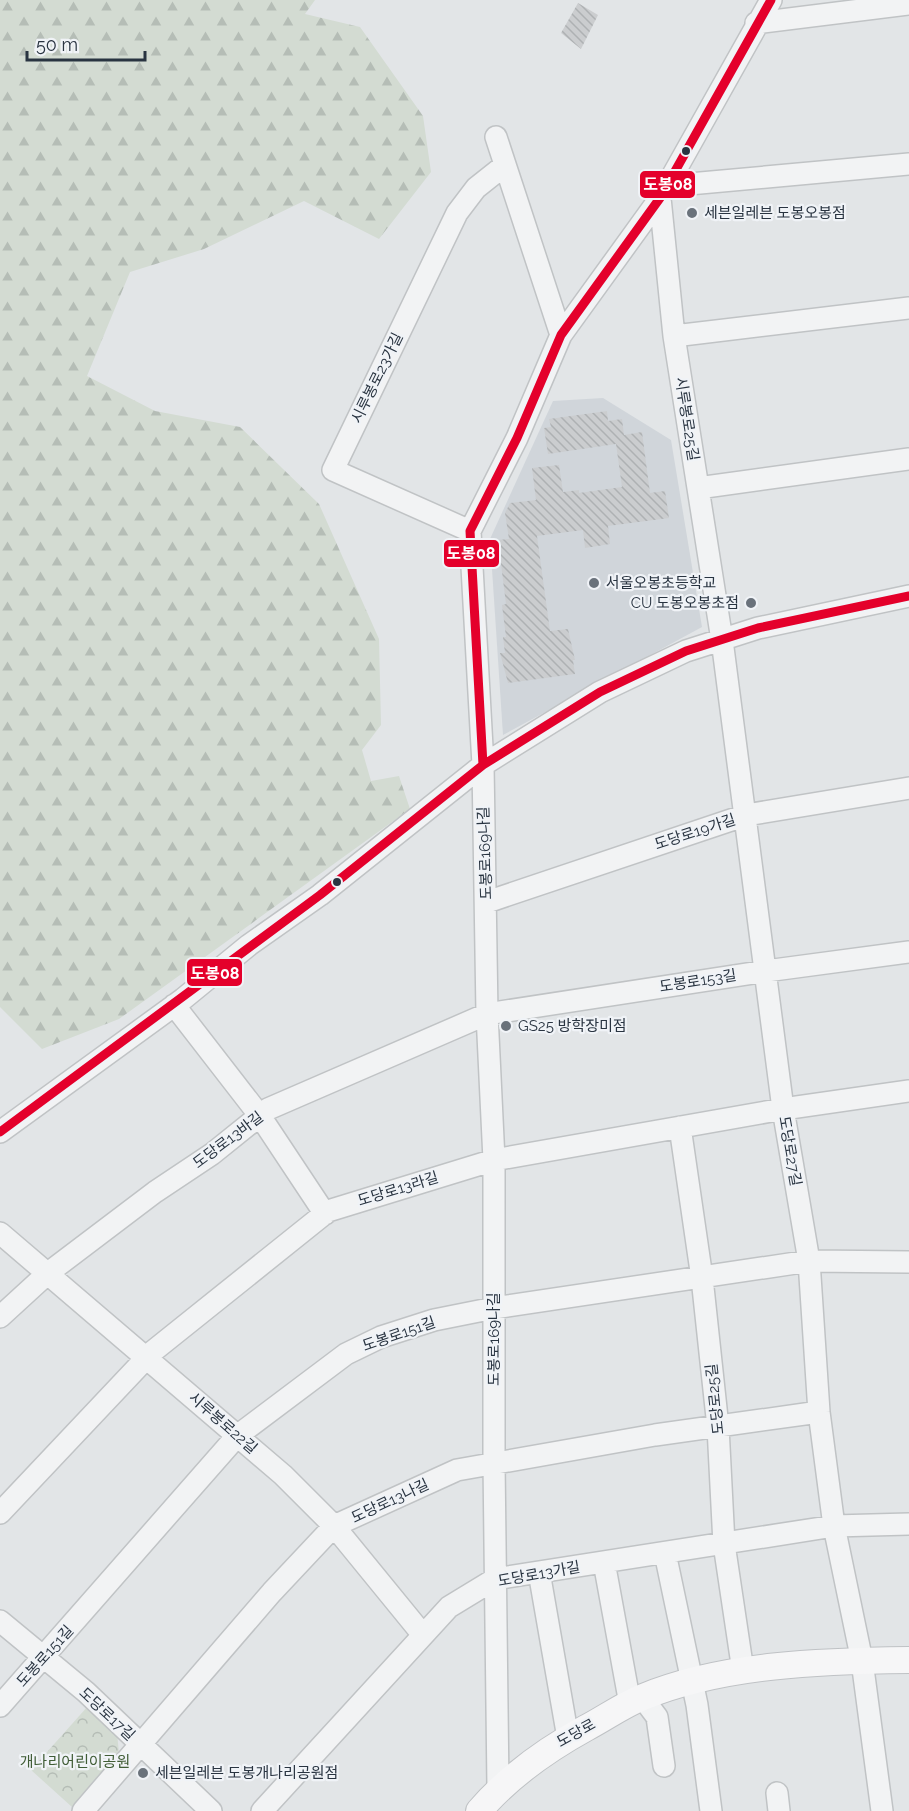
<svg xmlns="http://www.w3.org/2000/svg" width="909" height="1811" font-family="Raleway,'Noto Sans KR',sans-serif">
<defs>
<pattern id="forest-firs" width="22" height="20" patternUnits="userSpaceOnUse" patternTransform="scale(1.5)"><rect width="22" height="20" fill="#d3dbd2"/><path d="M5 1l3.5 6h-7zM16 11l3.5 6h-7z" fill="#b5bdb6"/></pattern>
<pattern id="park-crowns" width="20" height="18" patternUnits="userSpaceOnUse" patternTransform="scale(1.5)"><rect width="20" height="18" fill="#d3dbd2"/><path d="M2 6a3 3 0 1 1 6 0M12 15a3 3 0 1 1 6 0" fill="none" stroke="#b5bdb6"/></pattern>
<pattern id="building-back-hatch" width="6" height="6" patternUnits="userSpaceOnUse" patternTransform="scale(1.5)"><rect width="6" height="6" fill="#cbcdcf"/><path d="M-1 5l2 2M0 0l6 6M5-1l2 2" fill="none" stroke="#aeb1b3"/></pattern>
</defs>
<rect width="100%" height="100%" fill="#e2e5e7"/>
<!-- built -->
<path fill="#d0d5da" d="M 603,398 L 671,440 L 702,627 L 503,735 L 490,539 L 553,401 Z"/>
<!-- forest -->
<path fill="url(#forest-firs)" d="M 0,0 L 315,0 L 305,14 L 360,27 L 423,116 L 431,172 L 379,239 L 304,201 L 204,249 L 130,272 L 87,376 L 155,411 L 240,427 L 319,504 L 379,639 L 381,725 L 362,750 L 371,781 L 399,776 L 410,809 L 119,1019 L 42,1049 L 0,1007 Z"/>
<!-- park -->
<path fill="url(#park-crowns)" d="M 88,1706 L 117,1733 L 119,1753 L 72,1807 L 31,1770 Z"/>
<!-- building -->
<path fill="url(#building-back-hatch)" d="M 578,3 L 598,15 L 581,49 L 561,33 Z
M 607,411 L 608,421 L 622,419 L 624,435 L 642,432 L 650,493 L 665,491 L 669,518 L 608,526 L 610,544 L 585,548 L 583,530 L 537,536 L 550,631 L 568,629 L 575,660 L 573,660 L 575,674 L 508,683 L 500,653 L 505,653 L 503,637 L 506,637 L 502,605 L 506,604 L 498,540 L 509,539 L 505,513 L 510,503 L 536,500 L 532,468 L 559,465 L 563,492 L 579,490 L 579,493 L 622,487 L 616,444 L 548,454 L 544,428 L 551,427 L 549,419 Z"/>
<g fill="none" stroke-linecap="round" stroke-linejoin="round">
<defs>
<path id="minor" d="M 756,23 L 909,4
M 496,137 L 561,335
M 667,186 L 909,164
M 660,198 L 674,336 L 722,640 L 783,1109 L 809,1261 L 819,1412 L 834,1526 L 862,1661 L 882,1811
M 674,336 L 909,308
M 698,488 L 909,459
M 470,531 L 333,470 L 457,213 L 476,188 L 505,165
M 487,902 L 746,815 L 909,788
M 174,1005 L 260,1116 L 325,1214
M 680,1127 L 702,1278 L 718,1427 L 724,1544 L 743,1671
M 0,1132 L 183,999 L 249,945 L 320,895 L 483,765 L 600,692 L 686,651 L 758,628 L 909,596
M 0,1233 L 283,1475 L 334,1526 L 423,1635
M 0,1317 L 48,1273 L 155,1192 L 212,1154 L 268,1109 L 487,1014 L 766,971 L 909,952
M 0,1513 L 152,1352 L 328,1211 L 494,1160 L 783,1109 L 909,1091
M 665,1553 L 697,1705 L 711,1811
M 604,1562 L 630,1704
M 539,1572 L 568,1738
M 0,1621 L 86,1692 L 211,1811
M 642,1697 L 657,1717 L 664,1766
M 0,1706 L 237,1436 L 346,1354 L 381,1337 L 434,1320 L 494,1308 L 809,1261 L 909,1262
M 498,1788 L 494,1462 L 494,1160 L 487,1014 L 483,765 L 470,531 L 517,438 L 561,335 L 660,198 L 771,0
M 777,1793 L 779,1811
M 83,1811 L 272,1592 L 334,1526 L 457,1470 L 655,1435 L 819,1412
M 262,1811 L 449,1607 L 495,1579 L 834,1526 L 909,1524"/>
<path id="major" d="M 479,1811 C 509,1776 546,1750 586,1728 C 605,1718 623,1705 643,1697 C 723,1664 823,1661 909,1660"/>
</defs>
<!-- minor casing -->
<use href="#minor" stroke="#c0c3c5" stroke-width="24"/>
<!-- major casing -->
<use href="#major" stroke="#bfc2c5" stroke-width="28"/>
<!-- minor -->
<use href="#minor" stroke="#f2f3f4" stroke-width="21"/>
<!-- major -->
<use href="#major" stroke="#f6f6f7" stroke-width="26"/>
<defs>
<path id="bus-1" d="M 483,765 L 470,531 L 517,438 L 561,335 L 660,198 L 771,0
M 0,1132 L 320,895 L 483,765 L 600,692 L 686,651 L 758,628 L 909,596"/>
</defs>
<!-- bus-1 casing -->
<use href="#bus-1" stroke="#f0f3f7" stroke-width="14"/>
<!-- bus-1 -->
<use href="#bus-1" stroke="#e4002b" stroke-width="9"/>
</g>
<!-- markers -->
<g fill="#293441" stroke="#f0f3f7" stroke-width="2">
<circle cx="686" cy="151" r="5"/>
<circle cx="337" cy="882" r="5"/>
</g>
<g fill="#6a727b" stroke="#f0f3f7" stroke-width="2">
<circle cx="692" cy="213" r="6"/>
<circle cx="594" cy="583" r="6"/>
<circle cx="751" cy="603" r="6"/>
<circle cx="506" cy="1026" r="6"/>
<circle cx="143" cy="1773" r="6"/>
</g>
<g text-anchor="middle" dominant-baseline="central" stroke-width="4.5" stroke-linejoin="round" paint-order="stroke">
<!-- poi labels -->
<g font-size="15" fill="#293441" stroke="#f0f3f7" text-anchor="start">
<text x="704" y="213">세븐일레븐 도봉오봉점</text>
<text x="606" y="583">서울오봉초등학교</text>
<text x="739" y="603" text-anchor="end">CU 도봉오봉초점</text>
<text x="518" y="1026">GS25 방학장미점</text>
<text x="155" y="1773">세븐일레븐 도봉개나리공원점</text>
</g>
<!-- street labels -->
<g font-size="15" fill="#293441" stroke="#f0f3f7">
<text transform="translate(377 378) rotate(-64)">시루봉로23가길</text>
<text transform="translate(687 419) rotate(81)">시루봉로25길</text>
<text transform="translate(695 832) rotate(-18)">도당로19가길</text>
<text transform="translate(485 853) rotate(-92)">도봉로169나길</text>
<text transform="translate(698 981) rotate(-9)">도봉로153길</text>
<text transform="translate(228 1140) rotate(-37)">도당로13바길</text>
<text transform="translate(790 1151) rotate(80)">도당로27길</text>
<text transform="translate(398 1189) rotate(-17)">도당로13라길</text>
<text transform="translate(399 1334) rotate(-19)">도봉로151길</text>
<text transform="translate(494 1339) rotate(-90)">도봉로169나길</text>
<text transform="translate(715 1399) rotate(-96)">도당로25길</text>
<text transform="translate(223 1423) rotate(41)">시루봉로22길</text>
<text transform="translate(390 1501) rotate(-25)">도당로13나길</text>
<text transform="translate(539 1574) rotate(-10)">도당로13가길</text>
<text transform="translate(45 1656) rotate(-48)">도봉로151길</text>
<text transform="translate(107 1714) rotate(43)">도당로17길</text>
<text transform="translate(576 1733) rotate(-29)">도당로</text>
</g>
<!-- park labels -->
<g font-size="15" fill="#405d36" stroke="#f0f3f7">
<text x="75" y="1762">개나리어린이공원</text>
</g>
</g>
<g stroke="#f0f3f7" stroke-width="2">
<rect x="639" y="170" width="57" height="29" rx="6" fill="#e4002b"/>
<rect x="443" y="539" width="57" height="29" rx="6" fill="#e4002b"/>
<rect x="186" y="958" width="57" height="29" rx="6" fill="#e4002b"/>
</g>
<g font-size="16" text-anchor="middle" font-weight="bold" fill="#fff">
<text x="668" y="190">도봉08</text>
<text x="471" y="559">도봉08</text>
<text x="215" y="979">도봉08</text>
</g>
<!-- scale -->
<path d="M27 51v9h118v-9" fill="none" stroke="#293441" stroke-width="3"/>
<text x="36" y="51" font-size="18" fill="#293441" stroke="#f0f3f7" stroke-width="4.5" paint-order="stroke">50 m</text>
</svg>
